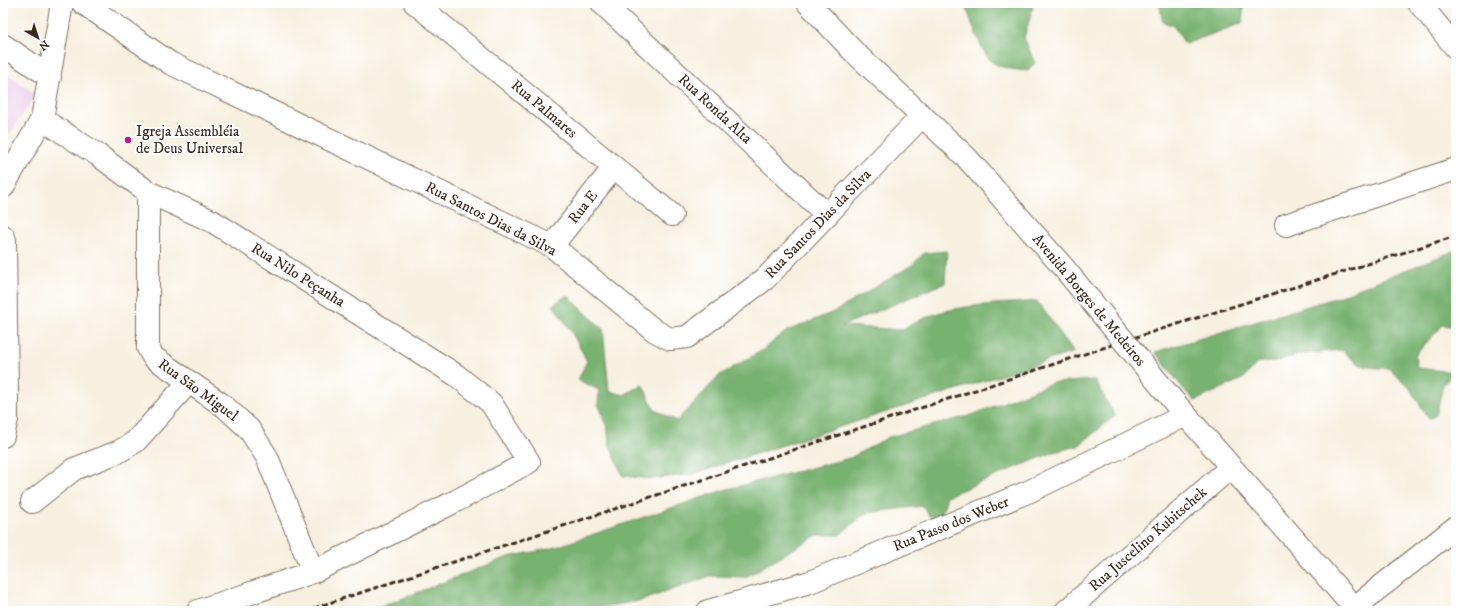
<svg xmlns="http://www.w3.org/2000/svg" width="1459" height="614" font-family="'IM FELL DW Pica',serif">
<rect width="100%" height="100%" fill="#fff"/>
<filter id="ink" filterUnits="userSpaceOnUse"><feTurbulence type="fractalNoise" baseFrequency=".025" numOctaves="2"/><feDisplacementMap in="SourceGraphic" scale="8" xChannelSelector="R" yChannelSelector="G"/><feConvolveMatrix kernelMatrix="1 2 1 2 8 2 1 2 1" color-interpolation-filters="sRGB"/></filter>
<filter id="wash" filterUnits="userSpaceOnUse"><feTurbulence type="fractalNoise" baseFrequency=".012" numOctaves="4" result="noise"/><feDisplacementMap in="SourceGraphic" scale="16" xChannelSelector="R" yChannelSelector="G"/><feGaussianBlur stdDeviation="0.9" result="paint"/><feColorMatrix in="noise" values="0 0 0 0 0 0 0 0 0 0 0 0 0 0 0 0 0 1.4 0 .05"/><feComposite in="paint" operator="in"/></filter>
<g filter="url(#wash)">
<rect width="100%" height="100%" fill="#f7f0e0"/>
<!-- built -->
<path fill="#ebd1eb" d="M 3,71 L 36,94 L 3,144 Z"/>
<!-- forest -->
<path fill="#78b271" stroke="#5a6e48" d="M 965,3 L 1031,3 L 1033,7 L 1024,38 L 1035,63 L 1028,71 C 1017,70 1002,69 992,62 C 982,54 969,16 965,3 Z
M 1159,3 L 1244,3 L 1242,23 L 1185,44 L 1173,25 L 1163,22 Z
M 1456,250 L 1456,327 L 1443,325 L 1415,355 L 1417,368 L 1454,372 L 1443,385 L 1436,415 L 1429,419 L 1408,386 L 1388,368 C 1363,368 1360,367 1342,350 L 1301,354 L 1275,362 L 1258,362 L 1244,378 L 1195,401 L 1185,391 L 1155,352 L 1335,298 Z
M 947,251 L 945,283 L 842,326 L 903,330 C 940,303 993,305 1037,301 L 1074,352 L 693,474 L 652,479 L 623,476 L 609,443 L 607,425 L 598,404 L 599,390 L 578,380 L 587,361 L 571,331 L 553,305 L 567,295 L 603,329 L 609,391 L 624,395 L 642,384 L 655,410 L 677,421 L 720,375 L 761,351 L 787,331 L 836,311 L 912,265 L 924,253 Z
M 1095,380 L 1115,416 L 1078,446 L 1054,452 L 947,496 L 941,517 L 929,516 L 923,506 L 866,513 L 839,535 L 817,535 L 746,577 L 710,576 L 641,601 L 575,611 L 370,611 L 508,557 L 553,548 L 724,490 L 850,458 L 889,437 L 972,415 L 1052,383 Z"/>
</g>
<g filter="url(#ink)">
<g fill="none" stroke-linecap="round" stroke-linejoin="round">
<defs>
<path id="minor" d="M 83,3 L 170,63 L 552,246 L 655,331 L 670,339 L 687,337 L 765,279 L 922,116
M 415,3 L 672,215
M 602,3 L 827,215
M 808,3 L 853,51 L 966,157 L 1063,267
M 1419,3 L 1456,48
M 3,45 L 50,77
M 42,119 L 98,155 L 148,192 L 212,221 L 456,375 L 491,403 L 529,462 L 456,501 L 313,572 L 198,611
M 3,187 L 42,119 L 62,3
M 148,192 L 148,348 L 153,357 L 224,406 L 249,429 L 267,457 L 313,572
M 1286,225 L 1456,169
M 3,236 L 5,240 L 7,395 L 7,419 L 3,436
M 552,246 L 614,167
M 1176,404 L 1357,611
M 32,502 L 74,469 L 118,452 L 135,442 L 189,382
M 708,611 L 810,582 L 1030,491 L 1186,415
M 1066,611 L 1231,467
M 1350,611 L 1456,527"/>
</defs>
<!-- minor casing -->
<use href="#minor" stroke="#7d6f62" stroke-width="24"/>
<!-- minor -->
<use href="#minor" stroke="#fff" stroke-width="22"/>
<!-- rail -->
<path stroke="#3b2a1e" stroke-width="3" stroke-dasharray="6 3" stroke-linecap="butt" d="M 305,611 L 1124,341 L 1456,236"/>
<defs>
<path id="minor-bridge" d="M 1063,267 L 1175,403"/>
</defs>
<!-- minor-bridge casing -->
<use href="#minor-bridge" stroke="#7d6f62" stroke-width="24" stroke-linecap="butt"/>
<!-- minor-bridge -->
<use href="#minor-bridge" stroke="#fff" stroke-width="22"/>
</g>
</g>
<!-- markers -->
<circle fill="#b5179e" stroke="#fff" stroke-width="1.5" cx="128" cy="140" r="4"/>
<g text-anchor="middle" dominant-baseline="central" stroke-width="4" stroke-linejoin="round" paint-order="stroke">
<!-- street labels -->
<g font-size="15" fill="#3b2a1e" stroke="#fff">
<text transform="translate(544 109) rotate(40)">Rua Palmares</text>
<text transform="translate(715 109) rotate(43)">Rua Ronda Alta</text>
<text transform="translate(583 207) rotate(-52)">Rua E</text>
<text transform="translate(491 219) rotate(27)">Rua Santos Dias da Silva</text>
<text transform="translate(818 224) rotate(-46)">Rua Santos Dias da Silva</text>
<text transform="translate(298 275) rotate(32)">Rua Nilo Peçanha</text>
<text transform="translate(1089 300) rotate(50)">Avenida Borges de Medeiros</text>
<text transform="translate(198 390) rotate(36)">Rua São Miguel</text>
<text transform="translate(951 524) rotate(-22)">Rua Passo dos Weber</text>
<text transform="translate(1148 539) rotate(-41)">Rua Juscelino Kubitschek</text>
</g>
<!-- poi labels -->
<g font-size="15" fill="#3b2a1e" stroke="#fff" text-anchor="start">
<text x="136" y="131">Igreja Assembléia<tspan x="136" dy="17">de Deus Universal</tspan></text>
</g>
</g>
<!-- margin -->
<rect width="1459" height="614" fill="none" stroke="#fff" stroke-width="16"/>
<!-- north arrow -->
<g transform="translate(38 38) rotate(141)" stroke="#ffffff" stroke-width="3" paint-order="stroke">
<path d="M0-3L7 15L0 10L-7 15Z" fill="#3b2a1e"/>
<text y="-6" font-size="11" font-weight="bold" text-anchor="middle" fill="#3b2a1e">N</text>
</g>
</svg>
